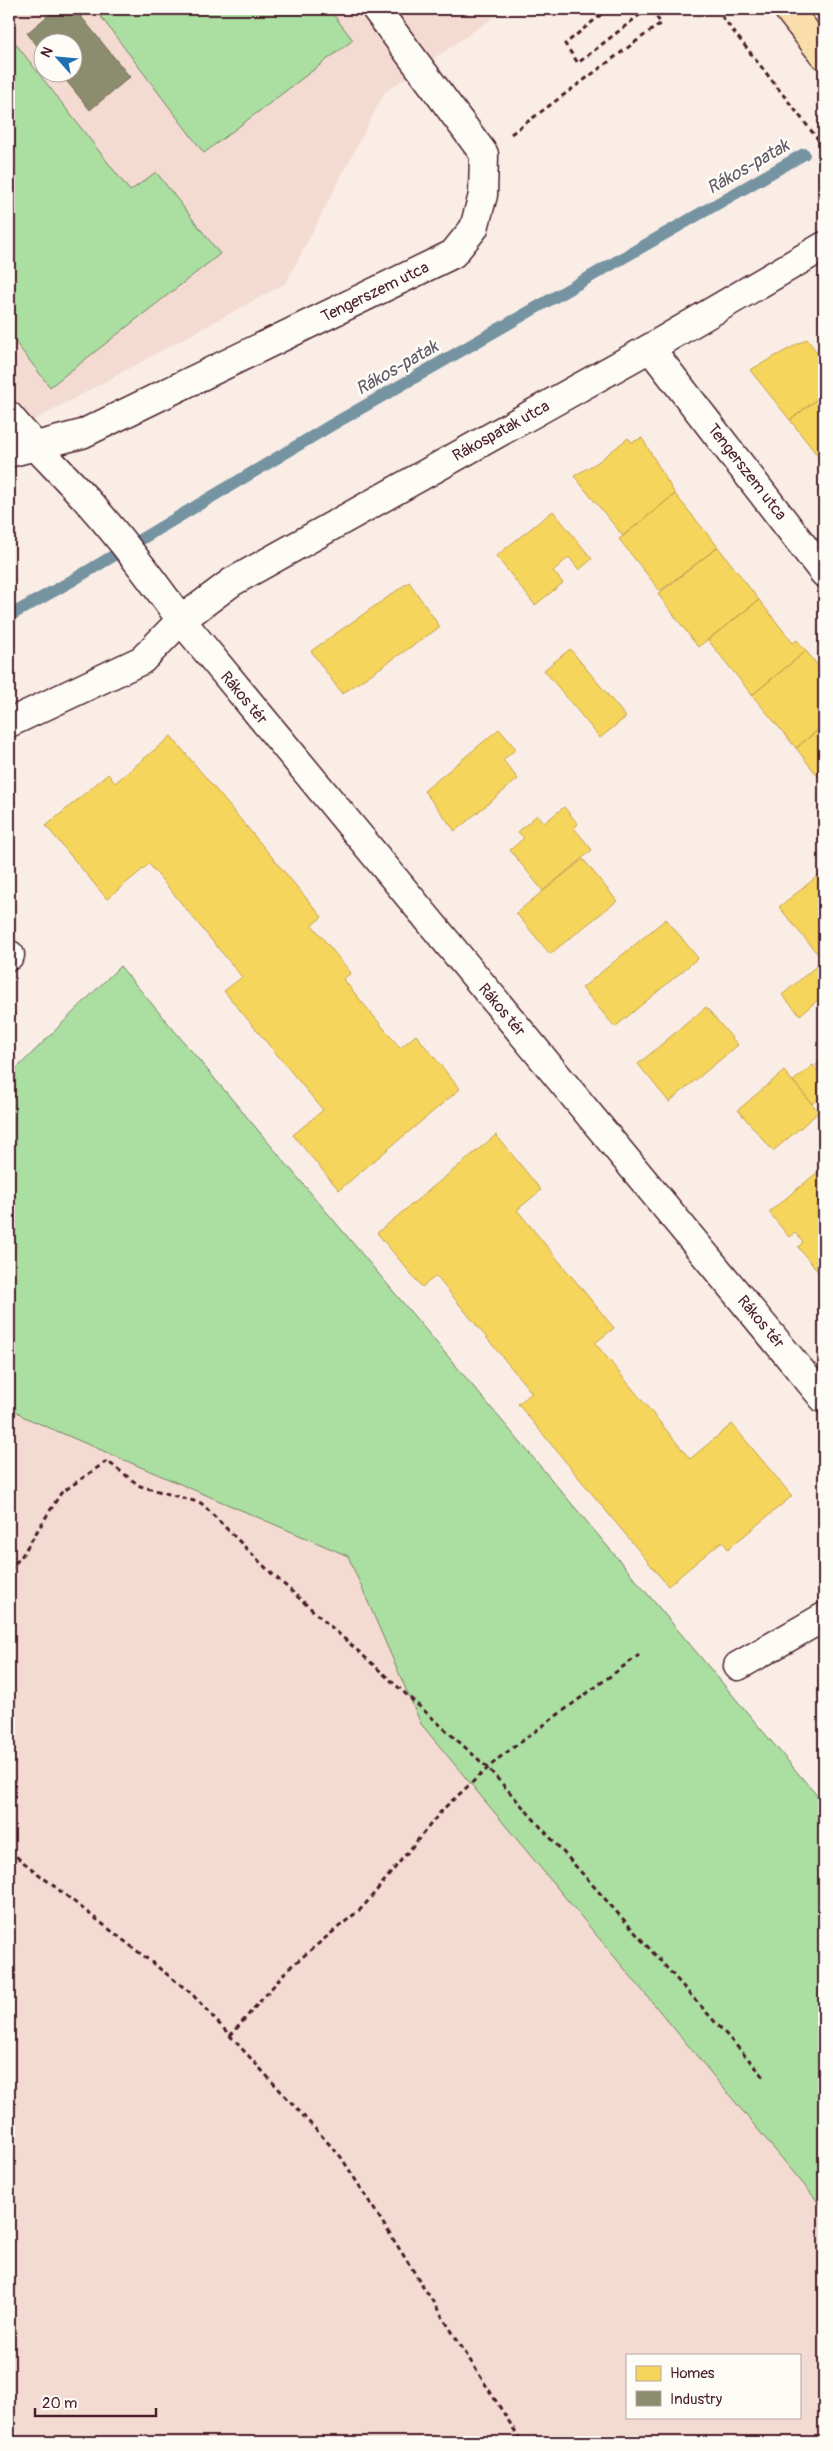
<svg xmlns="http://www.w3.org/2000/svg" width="833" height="2451" font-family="Pangolin,sans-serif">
<rect width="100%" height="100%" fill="#f9ede6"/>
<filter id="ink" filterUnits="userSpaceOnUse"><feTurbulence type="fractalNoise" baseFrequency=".02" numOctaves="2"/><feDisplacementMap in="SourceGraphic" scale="10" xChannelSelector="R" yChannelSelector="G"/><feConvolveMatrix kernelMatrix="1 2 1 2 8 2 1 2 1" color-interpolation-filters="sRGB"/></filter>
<g filter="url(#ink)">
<!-- built -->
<path fill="#f4dbd2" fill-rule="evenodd" d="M 9,9 L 506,9 L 385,92 L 286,283 L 9,434 ZM 42,42 L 72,42 L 72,72 L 42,72 Z
M 9,1394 L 289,1453 L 824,1819 L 824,2442 L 9,2442 ZM 627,2355 L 799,2355 L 799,2417 L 627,2417 Z"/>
<!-- green -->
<path fill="#aadfa1" stroke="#7a7f66" d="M 95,9 L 329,9 L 353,40 L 204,153 Z
M 9,35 L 130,191 L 156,172 L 220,254 L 50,387 L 9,334 Z
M 120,966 L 824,1804 L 824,2209 L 421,1724 L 348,1556 L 24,1417 L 9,1405 L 9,1076 Z"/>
<!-- homes -->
<path fill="#f6d55c" stroke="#c29e4d" d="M 807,339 L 824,362 L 824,394 L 790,420 L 750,370 Z
M 824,394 L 824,464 L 790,420 Z
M 628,438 L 632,442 L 642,438 L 675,494 L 623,536 L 574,476 L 598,462 Z
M 675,494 L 718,547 L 660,591 L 619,539 Z
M 553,511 L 592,559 L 579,570 L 569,557 L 553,571 L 563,583 L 535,605 L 496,556 Z
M 718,547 L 759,600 L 698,647 L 658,594 Z
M 409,582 L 440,627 L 342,694 L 311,651 Z
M 759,600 L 793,643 L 797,640 L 806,651 L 752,695 L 708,640 Z
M 570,649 L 626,717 L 600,738 L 544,670 Z
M 806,651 L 824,673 L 824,725 L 796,748 L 752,695 Z
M 824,725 L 824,784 L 796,748 Z
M 499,729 L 516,749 L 503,760 L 518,779 L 455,831 L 424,791 Z
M 171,736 L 322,917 L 312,925 L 351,973 L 343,979 L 400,1048 L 416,1035 L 460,1089 L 339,1190 L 293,1135 L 323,1110 L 224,991 L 242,977 L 149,864 L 107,899 L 46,826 L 108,774 L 115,783 Z
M 564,807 L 578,824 L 574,828 L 592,850 L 543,891 L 510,850 L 524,838 L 518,832 L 537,815 L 544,823 Z
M 583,859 L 617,901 L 550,954 L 516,913 Z
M 824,871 L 824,962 L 779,907 Z
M 666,919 L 698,958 L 615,1027 L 582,988 Z
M 821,962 L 824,966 L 824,995 L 800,1015 L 782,995 Z
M 706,1007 L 738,1045 L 669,1102 L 638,1064 Z
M 824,1058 L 824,1075 L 816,1065 Z
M 813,1065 L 824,1079 L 824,1094 L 812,1104 L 793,1081 Z
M 784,1071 L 819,1112 L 773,1151 L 738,1110 Z
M 496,1135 L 541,1190 L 517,1210 L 614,1328 L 595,1343 L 690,1459 L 732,1424 L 792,1496 L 728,1549 L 722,1541 L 668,1586 L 518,1404 L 532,1393 L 436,1276 L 422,1287 L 377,1233 Z
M 824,1167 L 824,1279 L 798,1247 L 803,1242 L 795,1232 L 789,1237 L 769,1212 Z"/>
<!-- industry -->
<path fill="#8c8c6e" stroke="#786b5a" d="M 56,9 L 75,9 L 130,77 L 90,110 L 59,72 L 72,72 L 72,42 L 42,42 L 42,52 L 27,33 Z"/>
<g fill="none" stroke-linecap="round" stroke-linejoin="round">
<!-- stream -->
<path stroke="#7593a1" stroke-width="12" d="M 9,616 L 68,583 L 330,426 L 804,154"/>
<defs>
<path id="minor" d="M 650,348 L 824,573
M 9,416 C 35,448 65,475 92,506 C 124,542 153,581 181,620 L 824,1399
M 9,453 L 82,434 L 453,254 L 474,228 L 483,195 L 484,154 L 376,9
M 9,723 L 142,660 L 181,620 L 232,582 L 650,348 L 824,246
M 9,956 L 10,955
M 738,1666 L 824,1617"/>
<path id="major" d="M 788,9 L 824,55"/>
</defs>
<!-- minor casing -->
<use href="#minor" stroke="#4a1f2b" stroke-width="31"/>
<!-- major casing -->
<use href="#major" stroke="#4a1f2b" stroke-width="31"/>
<!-- path -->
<path stroke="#4a1f2b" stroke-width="3" stroke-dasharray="5 4" stroke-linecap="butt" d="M 608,9 L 565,44 L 578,63 L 647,9
M 716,9 L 824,147
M 511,134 L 661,23 L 650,9
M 9,1570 L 21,1557 L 61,1493 L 107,1461 L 140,1486 L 201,1503 L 269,1571 L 488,1768 L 766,2079
M 9,1851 L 191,1993 L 341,2157 L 522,2442
M 230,2036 L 289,1968 L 363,1907 L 443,1809 L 499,1758 L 639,1655"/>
<!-- minor -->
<use href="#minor" stroke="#fdfcf7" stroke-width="28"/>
<!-- major -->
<use href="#major" stroke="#f9deab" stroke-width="28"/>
</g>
</g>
<g text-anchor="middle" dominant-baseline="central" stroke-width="5" stroke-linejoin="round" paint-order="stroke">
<!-- street labels -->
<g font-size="16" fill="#4a1f2b" stroke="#fdfcf7">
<text transform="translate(375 292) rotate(-26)">Tengerszem utca</text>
<text transform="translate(501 431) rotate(-29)">Rákospatak utca</text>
<text transform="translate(747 472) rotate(52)">Tengerszem utca</text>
<text transform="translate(244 698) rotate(50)">Rákos tér</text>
<text transform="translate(502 1010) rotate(50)">Rákos tér</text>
<text transform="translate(761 1322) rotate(50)">Rákos tér</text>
</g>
<!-- water labels -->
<g font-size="18" font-style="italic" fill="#5f5966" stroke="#fdfcf7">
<text transform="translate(748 167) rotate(-30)">Rákos-patak</text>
<text transform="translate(397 368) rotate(-30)">Rákos-patak</text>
</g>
</g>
<!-- margin -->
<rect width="833" height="2451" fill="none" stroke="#fdfcf7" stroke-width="30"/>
<rect x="15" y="15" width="803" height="2421" fill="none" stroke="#4a1f2b" stroke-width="2" filter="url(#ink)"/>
<!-- legend -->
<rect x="626" y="2354" width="175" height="65" fill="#fdfcf7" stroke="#b5a4a5"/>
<rect x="636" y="2366" width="25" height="15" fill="#f6d55c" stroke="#b5a4a5"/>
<text x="670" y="2378" font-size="15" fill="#4a1f2b">Homes</text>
<rect x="636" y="2391" width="25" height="15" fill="#8c8c6e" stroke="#b5a4a5"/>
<text x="670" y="2404" font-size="15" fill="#4a1f2b">Industry</text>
<!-- north arrow -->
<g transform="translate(58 58) rotate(297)"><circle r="24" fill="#fdfcf7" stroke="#b5a4a5"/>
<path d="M0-4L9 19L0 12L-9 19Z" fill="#1f6fb2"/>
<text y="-8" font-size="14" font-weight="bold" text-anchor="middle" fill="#4a1f2b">N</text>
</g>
<!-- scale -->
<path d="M35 2408v8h121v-8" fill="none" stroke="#4a1f2b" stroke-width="2.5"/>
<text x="42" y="2408" font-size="15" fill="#4a1f2b" stroke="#fdfcf7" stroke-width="4" paint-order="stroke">20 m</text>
</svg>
